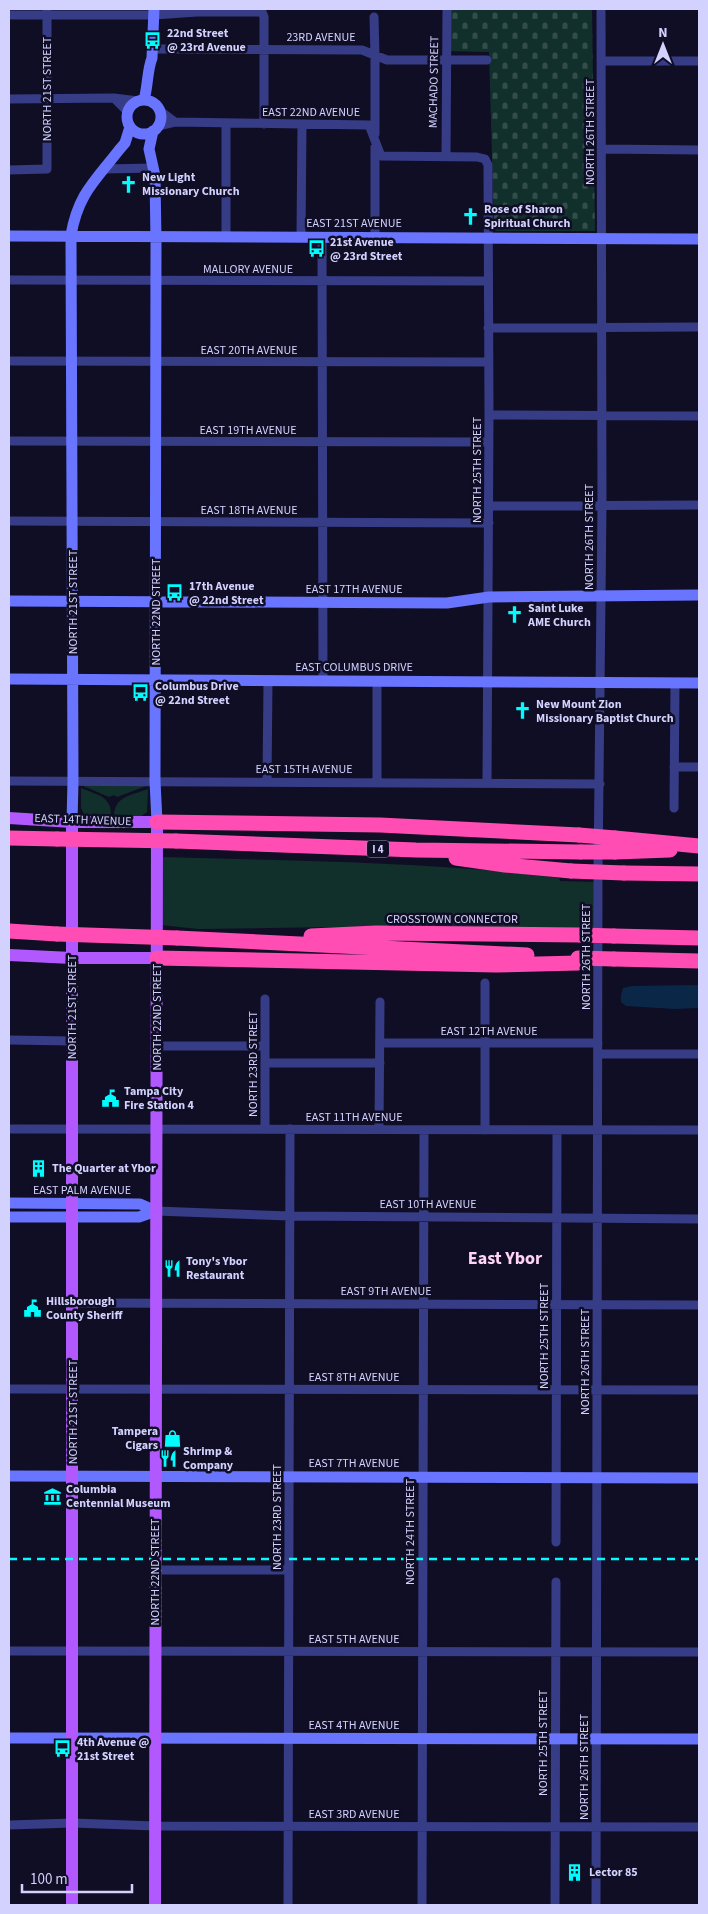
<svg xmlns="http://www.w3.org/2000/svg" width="708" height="1914" font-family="'Source Sans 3',sans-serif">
<defs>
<pattern id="cemetery-stones" width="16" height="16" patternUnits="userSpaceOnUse" patternTransform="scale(1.25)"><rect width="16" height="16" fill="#11302b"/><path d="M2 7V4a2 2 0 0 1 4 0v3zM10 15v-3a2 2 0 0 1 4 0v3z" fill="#334d4b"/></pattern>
</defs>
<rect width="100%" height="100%" fill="#100e25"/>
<!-- grass -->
<path fill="#11302b" d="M 81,785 L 146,785 L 146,786 L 117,797 L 114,795 L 109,797 Z
M 81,788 C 97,795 112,796 111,816 L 84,814 L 81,808 Z
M 148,789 L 147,812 L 140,817 L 114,816 C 115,796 130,796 148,789 Z
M 162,857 C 295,861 428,861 559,878 L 560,881 L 594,882 L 594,928 L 398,926 L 198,929 L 161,925 Z"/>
<!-- cemetery -->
<path fill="url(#cemetery-stones)" d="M 443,9 L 592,9 L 595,231 L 495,231 L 494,226 L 489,52 L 443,51 Z"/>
<!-- water -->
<path fill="#0a2748" d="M 699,985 L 699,1008 L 675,1009 L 626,1006 L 621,1002 L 621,995 L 623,988 L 632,986 Z"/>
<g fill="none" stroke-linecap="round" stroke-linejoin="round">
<!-- street -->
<path stroke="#373c86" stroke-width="9" d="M 9,15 L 154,15 L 197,12 L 262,12 L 264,17 L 264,124
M 374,17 L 375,56 L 375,134
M 153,49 L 362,50 L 387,60 L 487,60
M 602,61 L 699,61
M 114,98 L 128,112
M 9,99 L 114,98 L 138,101
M 159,110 L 175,122
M 226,123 L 226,236
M 158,126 L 175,122 L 369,125 L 381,156 L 477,157 L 485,159 L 488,165 L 489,415 L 487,783
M 375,147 L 375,237
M 603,149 L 699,150
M 446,156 L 447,9
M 104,169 L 153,168
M 9,170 L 47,169 L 47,11
M 301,236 L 302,124
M 322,237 L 323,681
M 9,280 L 488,281
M 488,328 L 699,327
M 9,361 L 488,362
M 489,415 L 699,416
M 9,441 L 488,442
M 489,506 L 699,505
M 9,521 L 489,523
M 674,767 L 699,767
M 9,781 L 600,784
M 267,782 L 268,681
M 377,782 L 377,681
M 674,808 L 675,683
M 9,1040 L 72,1041
M 380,1043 L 598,1043
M 157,1046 L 265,1046
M 598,1054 L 699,1054
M 265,1063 L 380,1063
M 9,1129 L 699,1130
M 265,1129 L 265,999
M 379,1129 L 380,1002
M 485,1130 L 485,983
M 156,1211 L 290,1216 L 699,1219
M 73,1303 L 699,1305
M 9,1389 L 699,1390
M 556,1542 L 557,1130
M 155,1570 L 289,1570
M 9,1651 L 699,1652
M 9,1825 L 73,1823 L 155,1826 L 699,1827
M 288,1905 L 290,1129
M 422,1905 L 424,1130
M 555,1905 L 556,1582
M 596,1905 L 598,871 L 602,505 L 601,9"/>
<!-- secondary -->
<path stroke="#6974ff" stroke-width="11" d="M 144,100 C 148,86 147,71 152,58 L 154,9
M127 117a17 17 0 1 1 34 0a17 17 0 1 1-34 0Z
M 153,131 L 149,149 L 155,176 L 156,242 L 155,781 L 157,822
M 9,236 L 699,239
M 9,601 L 447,603 L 489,597 L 699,595
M 9,679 L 699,683
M 72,822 L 73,781 L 71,235 C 78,194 95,181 119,150 L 125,143 L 130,127
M 9,1203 L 140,1204 L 156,1211
M 9,1217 L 139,1217 L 156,1211
M 9,1476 L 699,1478
M 9,1738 L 699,1739"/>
<!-- primary -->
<path stroke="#b159ff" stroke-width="12" d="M 9,818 L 72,822 L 157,822 L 155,1905
M 72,822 L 72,1905
M 9,955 L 72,958 L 157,958"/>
<!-- highway -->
<path stroke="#ff4db4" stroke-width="15" d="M 157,822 L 380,825 L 579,835
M 9,838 L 57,839
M 615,838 L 699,846
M 176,841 L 416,850 L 581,852
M 615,852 L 670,850
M 456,858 L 505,865 L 571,871
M 624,873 L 699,874
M 9,931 L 57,934
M 311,936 L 376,933 L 581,935
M 614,936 L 699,938
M 177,938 L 527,955
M 157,958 L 496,965 L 578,963
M 614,959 L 699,961"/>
<!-- rail -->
<path stroke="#00fdfd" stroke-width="2.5" stroke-dasharray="8 6" stroke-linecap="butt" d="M 9,1559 L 699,1559"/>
<!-- highway-bridge -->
<path stroke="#ff4db4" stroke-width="15" d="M 579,835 L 615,838
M 57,839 L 176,841
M 581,852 L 615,852
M 571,871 L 624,873
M 57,934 L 177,938
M 581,935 L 614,936
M 578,958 L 614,959"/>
</g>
<!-- icons -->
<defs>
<symbol id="bus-bare" viewBox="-9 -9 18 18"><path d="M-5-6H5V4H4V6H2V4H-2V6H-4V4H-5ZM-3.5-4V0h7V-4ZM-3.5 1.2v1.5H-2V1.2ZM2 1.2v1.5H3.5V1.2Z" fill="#00fdfd" stroke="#100e25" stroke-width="2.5" paint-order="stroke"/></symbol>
<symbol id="church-bare" viewBox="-9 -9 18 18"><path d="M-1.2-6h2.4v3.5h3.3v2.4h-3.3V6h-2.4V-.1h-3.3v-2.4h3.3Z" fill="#00fdfd" stroke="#100e25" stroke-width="2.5" paint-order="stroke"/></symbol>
<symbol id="civic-bare" viewBox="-9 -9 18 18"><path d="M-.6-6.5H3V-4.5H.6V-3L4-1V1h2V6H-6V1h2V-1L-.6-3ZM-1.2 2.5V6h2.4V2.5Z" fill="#00fdfd" stroke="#100e25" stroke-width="2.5" paint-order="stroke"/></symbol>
<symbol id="building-bare" viewBox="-9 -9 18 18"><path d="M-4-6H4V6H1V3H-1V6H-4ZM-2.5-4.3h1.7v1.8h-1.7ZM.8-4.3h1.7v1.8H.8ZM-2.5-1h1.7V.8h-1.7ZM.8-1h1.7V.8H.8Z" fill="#00fdfd" stroke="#100e25" stroke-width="2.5" paint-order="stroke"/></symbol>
<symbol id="restaurant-bare" viewBox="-9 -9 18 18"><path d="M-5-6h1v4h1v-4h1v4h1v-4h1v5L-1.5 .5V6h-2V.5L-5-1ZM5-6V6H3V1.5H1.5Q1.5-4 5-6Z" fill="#00fdfd" stroke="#100e25" stroke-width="2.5" paint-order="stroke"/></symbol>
<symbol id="shop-bare" viewBox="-9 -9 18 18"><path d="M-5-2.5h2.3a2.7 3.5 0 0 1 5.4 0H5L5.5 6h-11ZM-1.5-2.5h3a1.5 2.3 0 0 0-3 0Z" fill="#00fdfd" stroke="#100e25" stroke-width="2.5" paint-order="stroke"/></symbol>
<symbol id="museum-bare" viewBox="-9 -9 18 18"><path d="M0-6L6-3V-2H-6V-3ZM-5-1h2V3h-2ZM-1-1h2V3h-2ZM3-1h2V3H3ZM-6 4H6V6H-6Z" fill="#00fdfd" stroke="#100e25" stroke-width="2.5" paint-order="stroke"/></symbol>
</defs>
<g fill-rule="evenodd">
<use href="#bus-bare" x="140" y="28" width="25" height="25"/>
<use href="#church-bare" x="116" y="172" width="25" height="25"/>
<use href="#church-bare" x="458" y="204" width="25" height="25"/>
<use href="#bus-bare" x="304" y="236" width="25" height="25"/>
<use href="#bus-bare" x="162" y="580" width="25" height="25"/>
<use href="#church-bare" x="502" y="602" width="25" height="25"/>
<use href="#bus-bare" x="128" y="680" width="25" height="25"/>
<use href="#church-bare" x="510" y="698" width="25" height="25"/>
<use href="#civic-bare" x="98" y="1086" width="25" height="25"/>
<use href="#building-bare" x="26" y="1156" width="25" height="25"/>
<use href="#restaurant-bare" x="160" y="1256" width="25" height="25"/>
<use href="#civic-bare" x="20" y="1296" width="25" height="25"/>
<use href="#shop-bare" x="160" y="1426" width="25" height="25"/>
<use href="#restaurant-bare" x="156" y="1446" width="25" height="25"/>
<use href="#museum-bare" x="40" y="1484" width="25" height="25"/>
<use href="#bus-bare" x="50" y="1736" width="25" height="25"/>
<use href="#building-bare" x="562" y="1860" width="25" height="25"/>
</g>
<g text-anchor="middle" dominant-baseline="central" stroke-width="5" stroke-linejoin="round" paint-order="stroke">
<!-- shield labels -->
<rect fill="#100e25" stroke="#9897be" stroke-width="1" x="367" y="840.5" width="22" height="17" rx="4"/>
<g font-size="11" font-weight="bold" fill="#d3d2ff">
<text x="378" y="849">I 4</text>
</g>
<!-- poi labels -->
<g font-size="12" font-weight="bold" fill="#d3d2ff" stroke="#100e25" text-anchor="start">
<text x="167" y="33">22nd Street<tspan x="167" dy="14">@ 23rd Avenue</tspan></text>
<text x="142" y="177">New Light<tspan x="142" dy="14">Missionary Church</tspan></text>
<text x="484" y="209">Rose of Sharon<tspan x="484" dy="14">Spiritual Church</tspan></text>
<text x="330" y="242">21st Avenue<tspan x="330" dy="14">@ 23rd Street</tspan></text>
<text x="189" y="586">17th Avenue<tspan x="189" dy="14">@ 22nd Street</tspan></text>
<text x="528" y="608">Saint Luke<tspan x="528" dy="14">AME Church</tspan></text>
<text x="155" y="686">Columbus Drive<tspan x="155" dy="14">@ 22nd Street</tspan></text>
<text x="536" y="704">New Mount Zion<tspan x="536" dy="14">Missionary Baptist Church</tspan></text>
<text x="124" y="1091">Tampa City<tspan x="124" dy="14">Fire Station 4</tspan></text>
<text x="52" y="1168">The Quarter at Ybor</text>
<text x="186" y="1261">Tony's Ybor<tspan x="186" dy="14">Restaurant</tspan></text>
<text x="46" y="1301">Hillsborough<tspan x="46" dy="14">County Sheriff</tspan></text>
<text x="158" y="1431" text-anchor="end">Tampera<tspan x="158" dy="14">Cigars</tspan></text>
<text x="183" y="1451">Shrimp &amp;<tspan x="183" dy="14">Company</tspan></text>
<text x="66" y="1489">Columbia<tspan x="66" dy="14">Centennial Museum</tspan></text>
<text x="77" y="1742">4th Avenue @<tspan x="77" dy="14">21st Street</tspan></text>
<text x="589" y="1872">Lector 85</text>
</g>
<!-- street labels -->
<g font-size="12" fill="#d3d2ff" stroke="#100e25">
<text x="321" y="37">23RD AVENUE</text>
<text transform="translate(434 82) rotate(-89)">MACHADO STREET</text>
<text transform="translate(47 89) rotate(-90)">NORTH 21ST STREET</text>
<text x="311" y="112">EAST 22ND AVENUE</text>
<text transform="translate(590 132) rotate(-90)">NORTH 26TH STREET</text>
<text x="354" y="223">EAST 21ST AVENUE</text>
<text x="248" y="269">MALLORY AVENUE</text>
<text x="249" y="350">EAST 20TH AVENUE</text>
<text x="248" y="430">EAST 19TH AVENUE</text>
<text transform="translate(477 470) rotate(-90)">NORTH 25TH STREET</text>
<text x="249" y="510">EAST 18TH AVENUE</text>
<text transform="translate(589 537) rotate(-90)">NORTH 26TH STREET</text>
<text x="354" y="589">EAST 17TH AVENUE</text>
<text transform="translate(73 602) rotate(-90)">NORTH 21ST STREET</text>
<text transform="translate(156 612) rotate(-90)">NORTH 22ND STREET</text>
<text x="354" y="667">EAST COLUMBUS DRIVE</text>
<text x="304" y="769">EAST 15TH AVENUE</text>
<text transform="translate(83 820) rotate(2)">EAST 14TH AVENUE</text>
<text x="452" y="919">CROSSTOWN CONNECTOR</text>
<text transform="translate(586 957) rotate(-90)">NORTH 26TH STREET</text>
<text transform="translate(72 1007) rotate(-90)">NORTH 21ST STREET</text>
<text transform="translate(157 1017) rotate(-90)">NORTH 22ND STREET</text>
<text x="489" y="1031">EAST 12TH AVENUE</text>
<text transform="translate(253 1064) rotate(-90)">NORTH 23RD STREET</text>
<text x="354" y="1117">EAST 11TH AVENUE</text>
<text x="82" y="1190">EAST PALM AVENUE</text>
<text x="428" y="1204">EAST 10TH AVENUE</text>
<text x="386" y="1291">EAST 9TH AVENUE</text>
<text transform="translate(544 1336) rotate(-90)">NORTH 25TH STREET</text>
<text transform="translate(585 1362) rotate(-90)">NORTH 26TH STREET</text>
<text x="354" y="1377">EAST 8TH AVENUE</text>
<text transform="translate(73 1412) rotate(-90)">NORTH 21ST STREET</text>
<text x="354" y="1463">EAST 7TH AVENUE</text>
<text transform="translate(277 1517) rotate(-90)">NORTH 23RD STREET</text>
<text transform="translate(410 1532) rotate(-90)">NORTH 24TH STREET</text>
<text transform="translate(155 1572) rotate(-90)">NORTH 22ND STREET</text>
<text x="354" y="1639">EAST 5TH AVENUE</text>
<text x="354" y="1725">EAST 4TH AVENUE</text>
<text transform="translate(543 1743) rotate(-90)">NORTH 25TH STREET</text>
<text transform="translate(584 1767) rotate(-90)">NORTH 26TH STREET</text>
<text x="354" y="1814">EAST 3RD AVENUE</text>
</g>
<!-- district labels -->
<g font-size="18" font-weight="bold" fill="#ffd4f4" stroke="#100e25">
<text x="505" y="1258">East Ybor</text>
</g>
</g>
<!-- border -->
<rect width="708" height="1914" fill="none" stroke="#d3d2ff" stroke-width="20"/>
<!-- north arrow -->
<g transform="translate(663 45)" stroke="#100e25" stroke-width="4" paint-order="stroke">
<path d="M0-4L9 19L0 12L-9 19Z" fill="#d3d2ff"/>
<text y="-8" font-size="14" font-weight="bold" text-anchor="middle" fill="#d3d2ff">N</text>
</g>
<!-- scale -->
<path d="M22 1884v8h110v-8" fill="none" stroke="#d3d2ff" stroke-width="2.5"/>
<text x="30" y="1884" font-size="15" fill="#d3d2ff" stroke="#100e25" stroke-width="4" paint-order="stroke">100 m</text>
</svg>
